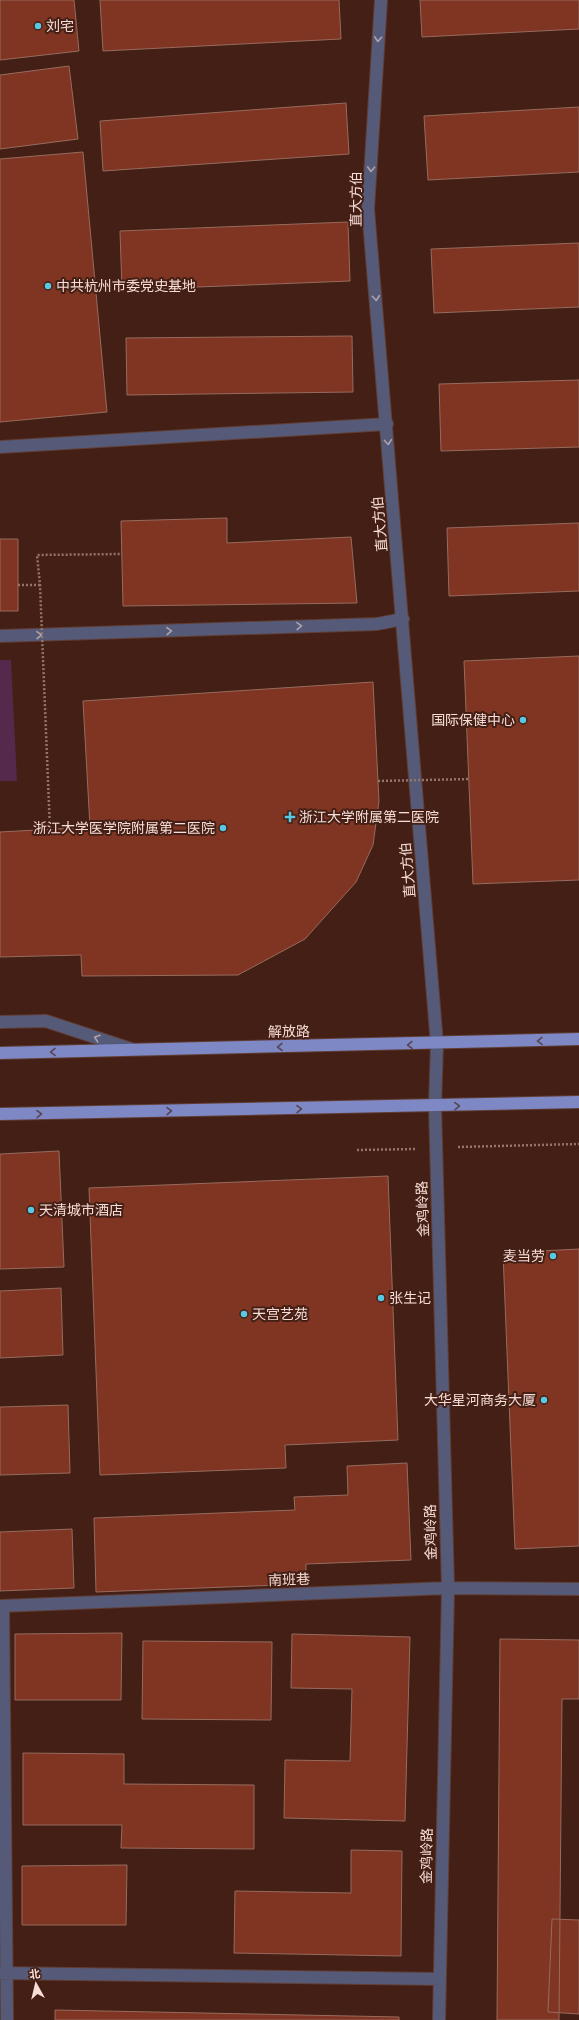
<svg xmlns="http://www.w3.org/2000/svg" width="579" height="2020" font-family="'Sofia Sans Condensed','Noto Sans SC',sans-serif">
<rect width="100%" height="100%" fill="#441f15"/>
<!-- green -->
<path fill="#54294b" d="M 0,660 L 11,660 L 17,781 L 0,781 Z"/>
<!-- building -->
<path fill="#7f3521" stroke="#976b5e" d="M 0,0 L 74,0 L 79,51 L 0,60 Z
M 100,0 L 339,0 L 341,39 L 103,51 Z
M 420,0 L 579,0 L 579,29 L 422,37 Z
M 69,66 L 78,139 L 0,149 L 0,75 Z
M 346,103 L 349,154 L 103,171 L 100,121 Z
M 579,107 L 579,172 L 428,180 L 424,116 Z
M 83,152 L 107,412 L 0,422 L 0,159 Z
M 348,222 L 350,281 L 122,290 L 120,231 Z
M 579,243 L 579,307 L 434,313 L 431,249 Z
M 352,336 L 353,392 L 127,395 L 126,338 Z
M 579,380 L 579,447 L 441,451 L 439,384 Z
M 227,518 L 227,543 L 351,537 L 357,603 L 123,606 L 121,521 Z
M 579,523 L 579,591 L 449,596 L 447,528 Z
M 0,539 L 18,539 L 18,611 L 0,611 Z
M 579,656 L 579,880 L 473,884 L 464,661 Z
M 373,682 L 379,801 L 373,845 L 356,882 L 305,939 L 238,975 L 82,976 L 81,955 L 0,957 L 0,832 L 90,827 L 83,701 Z
M 59,1151 L 64,1267 L 0,1269 L 0,1154 Z
M 388,1176 L 398,1440 L 285,1445 L 286,1468 L 100,1475 L 89,1188 Z
M 579,1249 L 579,1546 L 515,1549 L 503,1253 Z
M 61,1288 L 63,1355 L 0,1358 L 0,1291 Z
M 68,1405 L 70,1473 L 0,1475 L 0,1407 Z
M 407,1463 L 411,1560 L 306,1564 L 306,1584 L 96,1592 L 94,1518 L 295,1510 L 294,1497 L 348,1495 L 347,1466 Z
M 72,1529 L 74,1588 L 0,1591 L 0,1532 Z
M 122,1633 L 121,1700 L 15,1700 L 15,1634 Z
M 292,1634 L 410,1637 L 405,1821 L 284,1818 L 285,1760 L 350,1761 L 352,1689 L 291,1688 Z
M 500,1639 L 579,1640 L 579,1699 L 562,1699 L 559,2020 L 497,2020 Z
M 143,1641 L 272,1642 L 271,1720 L 142,1719 Z
M 23,1753 L 124,1754 L 124,1784 L 254,1785 L 254,1849 L 121,1848 L 122,1825 L 23,1825 Z
M 351,1850 L 402,1851 L 401,1956 L 234,1953 L 235,1891 L 351,1893 Z
M 127,1865 L 126,1925 L 22,1925 L 22,1866 Z
M 552,1919 L 579,1920 L 579,2014 L 548,2012 Z
M 55,2010 L 399,2017 L 399,2020 L 55,2020 Z"/>
<g fill="none" stroke-linecap="round" stroke-linejoin="round">
<defs>
<path id="minor" d="M 381,0 L 368,209 L 437,1044 L 435,1106 L 448,1588 L 439,2020
M 0,447 L 387,424
M 0,636 L 377,624 L 403,619
M 0,1022 L 46,1021 L 131,1049
M 0,1606 L 448,1588 L 579,1589
M 3,1606 L 7,2020
M 0,1973 L 440,1979"/>
<path id="major" d="M 0,1053 L 579,1039
M 0,1114 L 579,1102"/>
</defs>
<!-- minor casing -->
<use href="#minor" stroke="#613d34" stroke-width="14"/>
<!-- major casing -->
<use href="#major" stroke="#613d34" stroke-width="14"/>
<!-- path -->
<path stroke="#94746b" stroke-width="2.5" stroke-dasharray="2 2" stroke-linecap="butt" d="M 18,585 L 40,585
M 458,1147 L 579,1144
M 357,1150 L 415,1149"/>
<!-- minor -->
<use href="#minor" stroke="#555a78" stroke-width="12"/>
<!-- major -->
<use href="#major" stroke="#7d88c5" stroke-width="12"/>
<!-- path-bridge -->
<path stroke="#94746b" stroke-width="2.5" stroke-dasharray="2 2" stroke-linecap="butt" d="M 378,781 L 470,779
M 50,830 L 40,585 L 37,555 L 122,554"/>
</g>
<!-- one-way arrows -->
<defs><path id="oneway-chevron" d="M-2-3.5L2.5 0L-2 3.5" fill="none" stroke-width="1.6" stroke-linecap="round" stroke-linejoin="round"/></defs>
<g stroke="#aea2ac">
<use href="#oneway-chevron" transform="translate(378 39) rotate(93)"/>
<use href="#oneway-chevron" transform="translate(371 169) rotate(93)"/>
<use href="#oneway-chevron" transform="translate(376 298) rotate(85)"/>
<use href="#oneway-chevron" transform="translate(388 442) rotate(85)"/>
<use href="#oneway-chevron" transform="translate(299 626) rotate(-2)"/>
<use href="#oneway-chevron" transform="translate(169 631) rotate(-2)"/>
<use href="#oneway-chevron" transform="translate(39 635) rotate(-2)"/>
<use href="#oneway-chevron" transform="translate(97 1038) rotate(-162)"/>
</g>
<g stroke="#584453">
<use href="#oneway-chevron" transform="translate(540 1041) rotate(178)"/>
<use href="#oneway-chevron" transform="translate(410 1045) rotate(179)"/>
<use href="#oneway-chevron" transform="translate(280 1047) rotate(179)"/>
<use href="#oneway-chevron" transform="translate(53 1052) rotate(179)"/>
<use href="#oneway-chevron" transform="translate(457 1106) rotate(-2)"/>
<use href="#oneway-chevron" transform="translate(299 1109) rotate(-1)"/>
<use href="#oneway-chevron" transform="translate(169 1111) rotate(-1)"/>
<use href="#oneway-chevron" transform="translate(39 1114) rotate(-1)"/>
</g>
<!-- markers -->
<g fill="#58c9e3" stroke="#441f15" stroke-width="1.5">
<circle cx="38" cy="26" r="4"/>
<circle cx="48" cy="286" r="4"/>
<circle cx="523" cy="720" r="4"/>
<path d="M288 811h4v4h4v4h-4v4h-4v-4h-4v-4h4z"/>
<circle cx="223" cy="828" r="4"/>
<circle cx="31" cy="1210" r="4"/>
<circle cx="553" cy="1256" r="4"/>
<circle cx="381" cy="1298" r="4"/>
<circle cx="244" cy="1314" r="4"/>
<circle cx="544" cy="1400" r="4"/>
</g>
<g text-anchor="middle" dominant-baseline="central" stroke-width="4" stroke-linejoin="round" paint-order="stroke">
<!-- poi labels -->
<g font-size="14" fill="#f7ddd6" stroke="#441f15" text-anchor="start">
<text x="46" y="26">刘宅</text>
<text x="56" y="286">中共杭州市委党史基地</text>
<text x="515" y="720" text-anchor="end">国际保健中心</text>
<text x="299" y="817">浙江大学附属第二医院</text>
<text x="215" y="828" text-anchor="end">浙江大学医学院附属第二医院</text>
<text x="39" y="1210">天清城市酒店</text>
<text x="545" y="1256" text-anchor="end">麦当劳</text>
<text x="389" y="1298">张生记</text>
<text x="252" y="1314">天宫艺苑</text>
<text x="536" y="1400" text-anchor="end">大华星河商务大厦</text>
</g>
<!-- street labels -->
<g font-size="14" fill="#f7ddd6" stroke="#441f15">
<text transform="translate(356 199) rotate(-90)">直大方伯</text>
<text transform="translate(380 524) rotate(-95)">直大方伯</text>
<text transform="translate(408 870) rotate(-95)">直大方伯</text>
<text transform="translate(289 1032) rotate(-1)">解放路</text>
<text transform="translate(423 1209) rotate(-92)">金鸡岭路</text>
<text transform="translate(431 1532) rotate(-91)">金鸡岭路</text>
<text transform="translate(289 1580) rotate(-2)">南班巷</text>
<text transform="translate(427 1856) rotate(-89)">金鸡岭路</text>
</g>
</g>
<!-- north arrow -->
<g transform="translate(36 1984) rotate(352)" stroke="#441f15" stroke-width="3" paint-order="stroke">
<path d="M0-3L7 15L0 10L-7 15Z" fill="#f7ddd6"/>
<text y="-6" font-size="11" font-weight="bold" text-anchor="middle" fill="#f7ddd6">北</text>
</g>
</svg>
